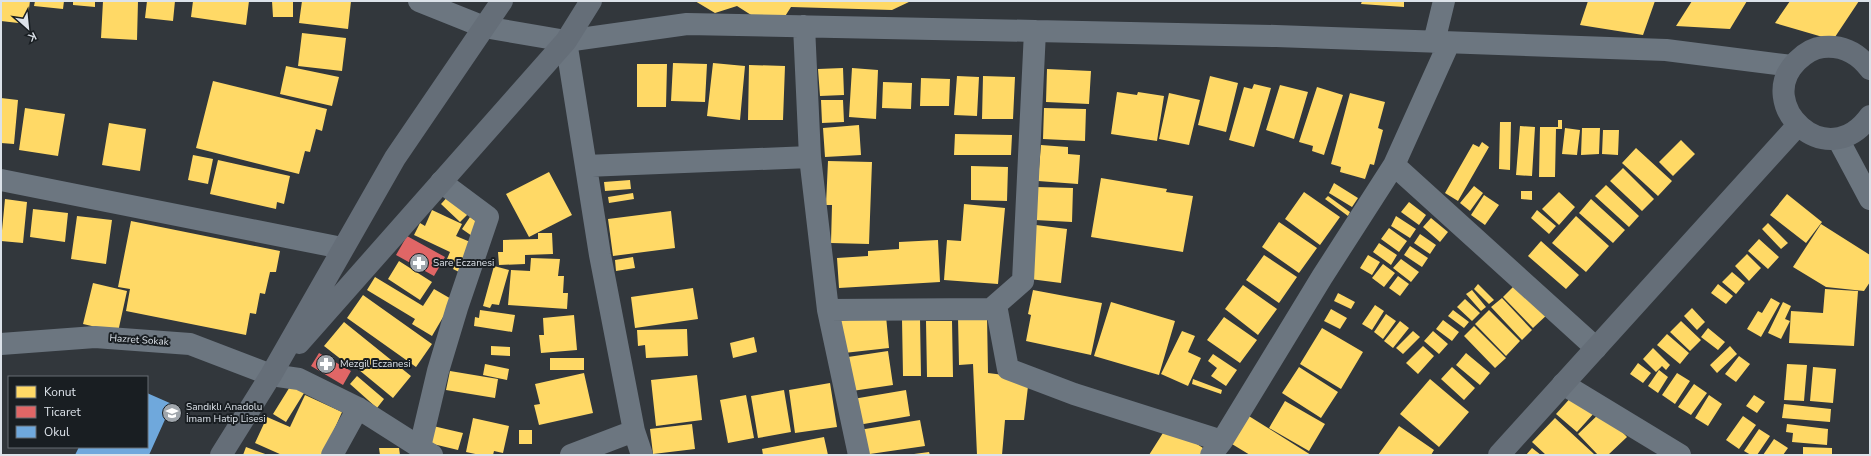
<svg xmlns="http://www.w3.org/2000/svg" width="1871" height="456" font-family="'Nunito Sans',sans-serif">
<rect width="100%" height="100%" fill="#32373c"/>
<!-- homes -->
<path fill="#ffd966" d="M 1,1 L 30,1 L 27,24 L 1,21 Z
M 35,1 L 64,1 L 63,9 L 34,6 Z
M 73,1 L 95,1 L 95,7 L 73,5 Z
M 103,1 L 138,1 L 137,40 L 101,38 Z
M 147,1 L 175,1 L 173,21 L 145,18 Z
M 193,1 L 249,1 L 246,25 L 191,17 Z
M 272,1 L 293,1 L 293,17 L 273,17 Z
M 302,1 L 351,1 L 348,29 L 299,23 Z
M 695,1 L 911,1 L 892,10 L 791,7 L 782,21 L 759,20 L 737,6 L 715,13 Z
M 1362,1 L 1404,1 L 1404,7 L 1361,4 Z
M 1588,1 L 1655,1 L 1643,35 L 1580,25 Z
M 1692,1 L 1747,1 L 1730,29 L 1676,26 Z
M 1790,1 L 1859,1 L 1833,40 L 1775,23 Z
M 302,33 L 346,38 L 342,71 L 298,66 Z
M 673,63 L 707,64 L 705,102 L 671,101 Z
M 713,63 L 745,66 L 740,120 L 707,116 Z
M 637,64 L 667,64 L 666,107 L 637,107 Z
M 749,65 L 785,66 L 783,120 L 748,120 Z
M 286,66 L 339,77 L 332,106 L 280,94 Z
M 843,68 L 844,95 L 820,96 L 818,69 Z
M 852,68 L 878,70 L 876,119 L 849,117 Z
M 1047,69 L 1091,71 L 1089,104 L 1046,102 Z
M 957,76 L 979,77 L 977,116 L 954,115 Z
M 983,76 L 1015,77 L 1013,119 L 982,119 Z
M 1210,76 L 1238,83 L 1226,132 L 1198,125 Z
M 921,78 L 950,79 L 949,106 L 920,106 Z
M 213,81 L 327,109 L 322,131 L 316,129 L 310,152 L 305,151 L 299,174 L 196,148 Z
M 883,82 L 912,83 L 911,109 L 882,108 Z
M 1254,84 L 1271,88 L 1254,147 L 1229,140 L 1244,87 L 1252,89 Z
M 1280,85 L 1308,92 L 1294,139 L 1266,130 Z
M 1317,87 L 1343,95 L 1324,155 L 1312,151 L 1313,146 L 1299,142 Z
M 1117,92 L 1137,95 L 1138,92 L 1164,96 L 1157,141 L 1111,134 Z
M 1169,93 L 1200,100 L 1189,145 L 1159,139 Z
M 1350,93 L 1385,102 L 1378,128 L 1383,130 L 1374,165 L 1370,164 L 1365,179 L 1340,172 L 1341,167 L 1331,164 Z
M 1,98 L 18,100 L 14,144 L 1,143 Z
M 821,100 L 843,100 L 844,122 L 822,123 Z
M 25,108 L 65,114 L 58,156 L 19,150 Z
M 1044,108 L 1086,109 L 1085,141 L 1043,139 Z
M 1558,120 L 1562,120 L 1562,129 L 1556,129 L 1555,177 L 1539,177 L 1540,127 L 1558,127 Z
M 1500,122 L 1511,122 L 1510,170 L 1499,169 Z
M 109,123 L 146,129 L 140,171 L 102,165 Z
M 859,125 L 861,155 L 825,157 L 823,128 Z
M 1520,126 L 1535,127 L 1532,176 L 1516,175 Z
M 1565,128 L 1580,130 L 1577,155 L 1562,154 Z
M 1582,128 L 1600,128 L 1599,154 L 1581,155 Z
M 1603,130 L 1619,130 L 1618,155 L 1602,154 Z
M 955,134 L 1012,135 L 1011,155 L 954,155 Z
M 1681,140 L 1695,154 L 1673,176 L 1659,162 Z
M 1482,142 L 1489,147 L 1458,201 L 1445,193 L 1473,144 L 1479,147 Z
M 1041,145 L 1068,147 L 1068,154 L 1080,155 L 1078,184 L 1038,181 Z
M 1636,148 L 1672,181 L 1658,196 L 1622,163 Z
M 193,155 L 213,159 L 208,184 L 188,180 Z
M 218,160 L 290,176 L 284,204 L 277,202 L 276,209 L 210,194 Z
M 828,161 L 872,162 L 869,244 L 831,243 L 832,205 L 826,205 Z
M 971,166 L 1008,167 L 1007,201 L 971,200 Z
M 1623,168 L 1654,199 L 1642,211 L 1610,181 Z
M 549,172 L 572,215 L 529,237 L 506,194 Z
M 1101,178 L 1167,189 L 1166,192 L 1193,196 L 1183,252 L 1091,237 Z
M 630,180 L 631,189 L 605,191 L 604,182 Z
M 1334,183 L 1358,198 L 1352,207 L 1329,193 Z
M 1606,185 L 1639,216 L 1629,227 L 1595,196 Z
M 1474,186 L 1483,193 L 1470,211 L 1460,203 Z
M 1036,187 L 1073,188 L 1072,222 L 1035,220 Z
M 1521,191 L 1532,191 L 1532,200 L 1521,199 Z
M 1304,192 L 1340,217 L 1320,245 L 1285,219 Z
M 1559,192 L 1575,207 L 1559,225 L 1542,209 Z
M 451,193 L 471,211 L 460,222 L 441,204 Z
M 633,193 L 634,199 L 609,203 L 608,197 Z
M 1787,194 L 1822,222 L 1806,243 L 1770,215 Z
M 1484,195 L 1499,205 L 1485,225 L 1471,215 Z
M 1328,196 L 1350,212 L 1348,216 L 1325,199 Z
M 5,199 L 27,202 L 23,243 L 1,241 Z
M 1591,199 L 1625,230 L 1613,243 L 1579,213 Z
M 1409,202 L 1426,215 L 1419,225 L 1401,212 Z
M 964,204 L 1005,208 L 998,284 L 944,280 L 947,240 L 961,241 Z
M 33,209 L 68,213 L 65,242 L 30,237 Z
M 432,210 L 462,224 L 456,236 L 475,244 L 461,273 L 453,269 L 456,263 L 447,259 L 450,252 L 414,235 L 420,223 L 425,226 Z
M 1537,210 L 1556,226 L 1549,234 L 1531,218 Z
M 671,211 L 675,248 L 613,256 L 608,219 Z
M 77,216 L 112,220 L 106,264 L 71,259 Z
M 1396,216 L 1416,229 L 1410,238 L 1391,226 Z
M 1576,216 L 1609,246 L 1586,272 L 1552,243 Z
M 470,217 L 480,224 L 472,236 L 462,229 Z
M 1431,218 L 1448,232 L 1440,242 L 1423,227 Z
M 131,221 L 280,251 L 276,272 L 270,272 L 265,294 L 260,293 L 256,314 L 250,313 L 246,335 L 126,311 L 130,289 L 118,287 Z
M 1279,222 L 1317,248 L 1299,273 L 1262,247 Z
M 1768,223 L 1788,243 L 1781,249 L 1762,229 Z
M 1821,224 L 1870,255 L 1870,282 L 1864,291 L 1826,287 L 1793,267 Z
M 1036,225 L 1067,229 L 1061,283 L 1030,279 Z
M 1389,228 L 1407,241 L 1399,252 L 1381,239 Z
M 538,233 L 552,233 L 553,254 L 525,255 L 525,264 L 499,265 L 498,252 L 503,252 L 503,240 L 538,239 Z
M 1420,234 L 1436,245 L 1430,254 L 1414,243 Z
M 1759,239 L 1779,257 L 1768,269 L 1748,251 Z
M 938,240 L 940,282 L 839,288 L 837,258 L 868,256 L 868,251 L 899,249 L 899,242 Z
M 1541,241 L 1579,275 L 1566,289 L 1528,256 Z
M 1379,243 L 1397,255 L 1391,265 L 1373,252 Z
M 1410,246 L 1428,258 L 1422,267 L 1404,255 Z
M 1747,254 L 1761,268 L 1749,281 L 1735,266 Z
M 1264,255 L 1297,277 L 1279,303 L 1246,280 Z
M 1368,255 L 1380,262 L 1372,275 L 1360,268 Z
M 633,257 L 635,268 L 616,271 L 615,260 Z
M 531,258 L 560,259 L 558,276 L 564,276 L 563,293 L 568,293 L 567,309 L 508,305 L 511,270 L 530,271 Z
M 1401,259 L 1419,272 L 1411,282 L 1393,268 Z
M 399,261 L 432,282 L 420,300 L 388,279 Z
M 1383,264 L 1395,273 L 1384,287 L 1372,278 Z
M 494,266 L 509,270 L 499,305 L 492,304 L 490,308 L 483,306 Z
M 1732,272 L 1745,283 L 1736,294 L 1722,282 Z
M 1398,276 L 1409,284 L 1400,296 L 1389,288 Z
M 375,277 L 423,306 L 434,289 L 453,300 L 432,336 L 412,324 L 415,319 L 367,290 Z
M 1519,281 L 1550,312 L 1533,328 L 1503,297 Z
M 93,283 L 127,291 L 118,332 L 83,324 Z
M 1478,284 L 1494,300 L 1489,304 L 1474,289 Z
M 1718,284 L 1733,296 L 1726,304 L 1711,293 Z
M 1243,285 L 1277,309 L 1258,335 L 1225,309 Z
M 693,288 L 698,319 L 635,328 L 631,297 Z
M 1825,289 L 1858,291 L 1854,346 L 1789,343 L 1791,311 L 1823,313 Z
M 1033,290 L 1102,303 L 1091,355 L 1026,341 L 1031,315 L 1028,314 Z
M 1472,290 L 1486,307 L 1481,311 L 1466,294 Z
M 1338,293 L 1355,302 L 1351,309 L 1334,301 Z
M 363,295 L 432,344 L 416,367 L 347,318 Z
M 1502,298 L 1532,330 L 1522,340 L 1491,307 Z
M 1771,298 L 1780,303 L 1761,337 L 1747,329 L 1758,311 L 1762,313 Z
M 1465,299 L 1480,313 L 1472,321 L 1457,307 Z
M 1111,302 L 1175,321 L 1159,375 L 1094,356 Z
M 1783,302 L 1791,306 L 1785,319 L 1790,321 L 1781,339 L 1768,333 Z
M 1375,305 L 1384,311 L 1372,330 L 1362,324 Z
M 1692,308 L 1705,322 L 1697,330 L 1684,316 Z
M 1331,309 L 1347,318 L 1340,329 L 1324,321 Z
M 480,310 L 515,315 L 512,332 L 474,326 L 475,317 L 479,318 Z
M 1453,310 L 1469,322 L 1464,328 L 1448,316 Z
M 1489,310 L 1520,341 L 1506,356 L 1475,324 Z
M 1386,314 L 1396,321 L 1383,339 L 1374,332 Z
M 574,315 L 577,350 L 541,353 L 539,335 L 544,335 L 543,318 Z
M 886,316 L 889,348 L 844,353 L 840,321 Z
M 987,316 L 988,373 L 1029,378 L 1024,420 L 1005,420 L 1002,455 L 977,455 L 973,364 L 959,365 L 958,317 Z
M 1224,317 L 1257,340 L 1240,363 L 1207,340 Z
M 902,319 L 920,319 L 921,376 L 903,376 Z
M 1443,320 L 1459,332 L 1452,341 L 1436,329 Z
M 926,321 L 952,321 L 953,377 L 927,377 Z
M 1400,321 L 1409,328 L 1393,348 L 1384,341 Z
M 1681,321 L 1701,340 L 1690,351 L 1670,332 Z
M 344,322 L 411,376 L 393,398 L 353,365 L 351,367 L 324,346 Z
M 1474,326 L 1506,358 L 1495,368 L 1464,336 Z
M 1322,328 L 1363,352 L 1341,389 L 1300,364 Z
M 1708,328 L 1725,342 L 1718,350 L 1701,337 Z
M 687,329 L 688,356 L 646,358 L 645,345 L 638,346 L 637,330 Z
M 1182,331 L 1195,336 L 1188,352 L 1201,358 L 1188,386 L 1161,374 Z
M 1413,331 L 1420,337 L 1403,354 L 1396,348 Z
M 1433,331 L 1448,344 L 1439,354 L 1424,341 Z
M 1667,334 L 1689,353 L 1680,364 L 1657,345 Z
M 754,337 L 757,352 L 733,358 L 730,343 Z
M 491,346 L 510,347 L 510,356 L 491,355 Z
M 1423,346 L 1434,356 L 1418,374 L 1406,363 Z
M 1730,346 L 1737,354 L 1717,373 L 1710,365 Z
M 1653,348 L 1670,365 L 1666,370 L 1662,366 L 1656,372 L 1643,359 Z
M 888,351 L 893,385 L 852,391 L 848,357 Z
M 1466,353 L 1490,373 L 1480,385 L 1456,365 Z
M 1213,354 L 1237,370 L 1226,386 L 1211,376 L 1217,368 L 1208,361 Z
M 1739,356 L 1750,364 L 1736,382 L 1725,374 Z
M 550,358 L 584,358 L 584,370 L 550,370 Z
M 1638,363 L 1651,373 L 1643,383 L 1630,374 Z
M 485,364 L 509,369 L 507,380 L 483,375 Z
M 1787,364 L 1807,365 L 1804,401 L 1784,400 Z
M 1299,367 L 1338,392 L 1321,418 L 1282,393 Z
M 1452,367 L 1475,388 L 1464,400 L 1441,379 Z
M 1813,367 L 1836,369 L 1833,403 L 1810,401 Z
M 1659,370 L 1668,377 L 1658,393 L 1648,386 Z
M 450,371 L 498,379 L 495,398 L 446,390 Z
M 584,373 L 593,413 L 539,425 L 534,405 L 540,404 L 535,384 Z
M 1677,373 L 1690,381 L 1675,404 L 1662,395 Z
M 697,375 L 702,420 L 656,426 L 651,380 Z
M 357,376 L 384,399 L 377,408 L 350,384 Z
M 1193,379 L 1222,390 L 1221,394 L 1192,384 Z
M 1430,379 L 1469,412 L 1439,447 L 1400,414 Z
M 830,383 L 837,427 L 795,433 L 789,390 Z
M 1694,384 L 1707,393 L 1691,415 L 1678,407 Z
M 291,385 L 304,393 L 286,422 L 273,414 Z
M 784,390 L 791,432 L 758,438 L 751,396 Z
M 906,390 L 910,416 L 858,425 L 853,399 Z
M 1574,394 L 1595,412 L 1577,432 L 1556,414 Z
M 305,395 L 342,412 L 323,455 L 282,455 L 255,443 L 267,417 L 290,427 Z
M 746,395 L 754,438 L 728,443 L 720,400 Z
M 1709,395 L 1722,404 L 1708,426 L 1695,418 Z
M 1754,395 L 1765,402 L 1757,413 L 1746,406 Z
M 1285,401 L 1325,424 L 1309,451 L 1269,428 Z
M 1784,404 L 1831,409 L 1830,422 L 1782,418 Z
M 1602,411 L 1627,437 L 1608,455 L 1598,455 L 1578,434 Z
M 1244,413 L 1311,455 L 1250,455 L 1227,441 Z
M 1743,416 L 1756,425 L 1739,449 L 1726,440 Z
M 473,418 L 509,426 L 503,453 L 494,451 L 493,455 L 480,455 L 466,452 Z
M 1555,418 L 1594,454 L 1593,455 L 1546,455 L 1532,442 Z
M 920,420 L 925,446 L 863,455 L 859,430 Z
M 692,424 L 695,449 L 653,454 L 650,429 Z
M 1787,424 L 1828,429 L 1827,445 L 1792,442 L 1793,433 L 1786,432 Z
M 1168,425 L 1209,452 L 1207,455 L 1149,455 Z
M 433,426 L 463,433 L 458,450 L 429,443 Z
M 1399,426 L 1434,450 L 1431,455 L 1378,455 Z
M 1759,429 L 1770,436 L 1757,455 L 1751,455 L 1744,451 Z
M 519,430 L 532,430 L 532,444 L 519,444 Z
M 824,437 L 828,455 L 763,455 L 762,449 Z
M 1774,439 L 1788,448 L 1783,455 L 1763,455 Z
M 246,447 L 268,455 L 243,455 Z
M 1803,447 L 1832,448 L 1832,455 L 1803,455 Z
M 379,448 L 399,448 L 400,455 L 380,455 Z
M 1532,448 L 1541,455 L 1526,455 Z
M 929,452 L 930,455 L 914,455 L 914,454 Z"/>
<!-- shops -->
<path fill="#e06666" d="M 407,236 L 445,257 L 434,276 L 396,255 Z
M 319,353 L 351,371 L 343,385 L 311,366 Z"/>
<!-- schools -->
<path fill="#6fa8dc" d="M 147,393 L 172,404 L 149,455 L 75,455 L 79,447 L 147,447 Z"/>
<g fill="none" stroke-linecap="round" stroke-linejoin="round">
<!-- street -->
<path stroke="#6c7680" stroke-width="22" d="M 419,1 L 484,27 L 566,41 L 687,24 L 1035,31 L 1276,36 L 1666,50 L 1792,66
M 804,26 L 810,157 L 828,310 L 859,455
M 566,41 L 600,255 L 634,431 L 642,455
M 1434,42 L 1444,1
M 1838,139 L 1870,199
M 1394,165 L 1596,348
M 586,166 L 810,157
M 1,180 L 342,248
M 996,305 L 1008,369 L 1074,394 L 1222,441
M 828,310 L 991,309 L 1023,281 L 1035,31
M 1,344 L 95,337 L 190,344 L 271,375 L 299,379 L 358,408 L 432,455
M 1563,384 L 1680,455
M 420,447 L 438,371 L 457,308 L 488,217 L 441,182
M 332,455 L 358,408
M 571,455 L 634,431
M 1211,455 L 1222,441 L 1322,277 L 1394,165 L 1449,43"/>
<!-- secondary -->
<path stroke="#656e78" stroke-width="22" d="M 1870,69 C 1858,53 1843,45 1823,47 C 1813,48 1804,54 1797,61 C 1753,104 1827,176 1870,116
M 299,343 L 566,41 L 591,1
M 221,455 L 271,375 L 395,158 L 502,1
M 1499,455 L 1798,125"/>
</g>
<!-- icons -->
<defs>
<symbol id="pharmacy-disc" viewBox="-11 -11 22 22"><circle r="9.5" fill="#a0a6ac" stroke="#191e22"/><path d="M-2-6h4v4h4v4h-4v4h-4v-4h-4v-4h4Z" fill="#fff"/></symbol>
<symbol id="school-disc" viewBox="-11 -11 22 22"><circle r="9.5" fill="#a0a6ac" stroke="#191e22"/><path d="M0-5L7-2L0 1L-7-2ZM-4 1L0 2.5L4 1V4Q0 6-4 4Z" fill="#fff"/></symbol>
</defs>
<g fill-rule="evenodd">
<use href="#pharmacy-disc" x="408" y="252" width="22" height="22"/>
<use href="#pharmacy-disc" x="315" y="353" width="22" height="22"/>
<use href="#school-disc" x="161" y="402" width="22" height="22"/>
</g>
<g text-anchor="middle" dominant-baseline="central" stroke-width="4" stroke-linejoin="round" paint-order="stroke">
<!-- poi labels -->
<g font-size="10" fill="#dce2e9" stroke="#191e22" text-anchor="start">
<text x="433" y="263">Sare Eczanesi</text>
<text x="340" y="364">Mezgil Eczanesi</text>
<text x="186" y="407">Sandıklı Anadolu<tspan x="186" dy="12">İmam Hatip Lisesi</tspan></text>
</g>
<!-- street labels -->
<g font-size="10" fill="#dce2e9" stroke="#191e22">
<text transform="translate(139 340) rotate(4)">Hazret Sokak</text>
</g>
</g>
<!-- border -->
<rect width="1871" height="456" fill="none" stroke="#dce2e9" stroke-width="4"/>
<!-- legend -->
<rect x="8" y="376" width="140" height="72" fill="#191e22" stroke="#676c72"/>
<rect x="16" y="386" width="20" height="12" fill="#ffd966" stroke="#676c72"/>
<text x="44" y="396" font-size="12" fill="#dce2e9">Konut</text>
<rect x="16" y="406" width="20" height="12" fill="#e06666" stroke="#676c72"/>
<text x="44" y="416" font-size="12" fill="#dce2e9">Ticaret</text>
<rect x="16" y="426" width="20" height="12" fill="#6fa8dc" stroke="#676c72"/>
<text x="44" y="436" font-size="12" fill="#dce2e9">Okul</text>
<!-- north arrow -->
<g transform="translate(28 28) rotate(153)" stroke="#191e22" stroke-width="3" paint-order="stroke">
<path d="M0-3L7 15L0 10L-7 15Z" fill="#dce2e9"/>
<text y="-6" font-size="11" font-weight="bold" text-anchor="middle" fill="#dce2e9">K</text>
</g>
</svg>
